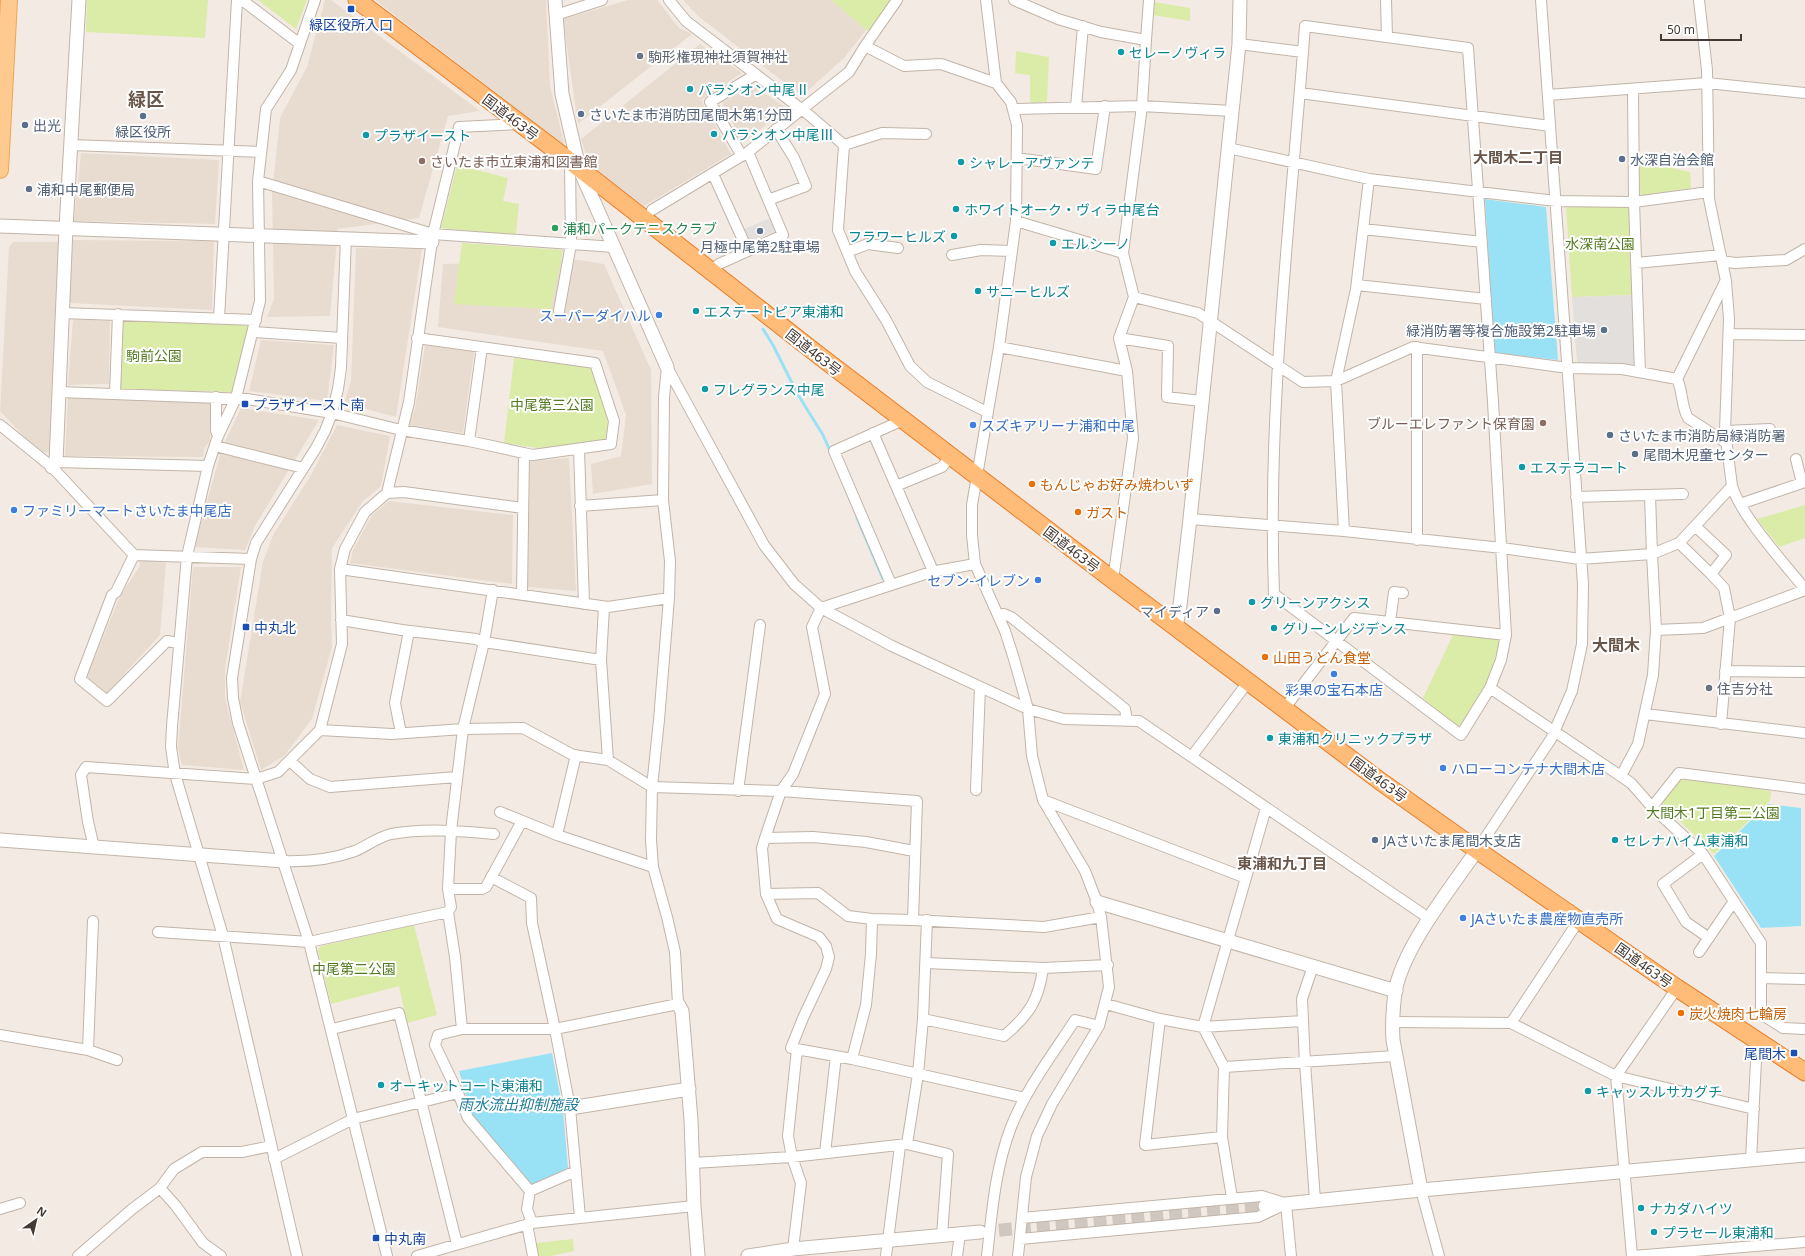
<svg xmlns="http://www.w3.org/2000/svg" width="1805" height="1256" font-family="'Noto Sans','Noto Sans JP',sans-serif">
<rect width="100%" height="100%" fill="#f3ebe3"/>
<!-- residential -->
<path fill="#e8dcd0" d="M 325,0 L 331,0 L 480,111 L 448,116 L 419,218 L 338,229 L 330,316 L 267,317 L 274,299 L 272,193 L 280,118 L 307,67 Z
M 375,0 L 546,0 L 550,86 L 565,146 Z
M 628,0 L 657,0 L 679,28 L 692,34 L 578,124 L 563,19 Z
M 683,0 L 890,0 L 844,58 L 802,96 L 698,16 Z
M 700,44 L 742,73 L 701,100 L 731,154 L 644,206 L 589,165 L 581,139 Z
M 752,85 L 787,108 L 743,143 L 722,103 Z
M 81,153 L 219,160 L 215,224 L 74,221 Z
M 73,240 L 214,241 L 212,310 L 69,303 Z
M 13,242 L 59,242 L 49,453 L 38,451 L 0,411 L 9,247 Z
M 356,248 L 422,249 L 396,417 L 344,403 L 351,381 Z
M 579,260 L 604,264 L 651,370 L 652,484 L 593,494 L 591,464 L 621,456 L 626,415 L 603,351 L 438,327 L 443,264 Z
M 73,319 L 110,321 L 109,384 L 68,385 Z
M 261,340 L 334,345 L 327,401 L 249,391 Z
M 425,345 L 474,352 L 463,433 L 409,425 L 415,409 Z
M 68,397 L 211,403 L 210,441 L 205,447 L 203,457 L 65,456 Z
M 241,408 L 319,420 L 255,526 L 245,550 L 194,547 L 222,448 Z
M 337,425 L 390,436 L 381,486 L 363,501 L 332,548 L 331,614 L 332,647 L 312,719 L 284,756 L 261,770 L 240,702 L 263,562 L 273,535 L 311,475 Z
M 569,458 L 576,591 L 528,587 L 530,461 Z
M 389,501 L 513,515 L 512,584 L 350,563 L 353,550 L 372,515 Z
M 139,559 L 166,563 L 160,635 L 107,693 L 87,677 L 120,596 L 140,566 Z
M 193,567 L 241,567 L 225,669 L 225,698 L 244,770 L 182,765 L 178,748 Z"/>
<!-- green -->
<path fill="#daeca7" d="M 87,0 L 208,0 L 205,38 L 86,32 Z
M 258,0 L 307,0 L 296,29 Z
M 831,0 L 893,0 L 869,32 Z
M 1154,2 L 1190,8 L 1190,21 L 1153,15 Z
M 1016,51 L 1049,57 L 1047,102 L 1030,103 L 1030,75 L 1015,73 Z
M 1640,161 L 1690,172 L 1691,188 L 1643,196 L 1640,193 Z
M 457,165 L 508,178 L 503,201 L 519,204 L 516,235 L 441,228 Z
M 1628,206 L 1631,209 L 1633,295 L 1572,297 L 1566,207 Z
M 462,243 L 563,250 L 551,309 L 454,304 Z
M 124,320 L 250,324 L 232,392 L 122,389 L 118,386 L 120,324 Z
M 514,358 L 591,367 L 595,369 C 598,383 614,430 607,441 L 537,448 L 504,443 Z
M 1805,505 L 1805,538 L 1779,547 L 1757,519 Z
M 1453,635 L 1497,639 L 1500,642 L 1491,672 L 1483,694 L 1462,725 L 1456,726 L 1423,698 Z
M 1686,778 L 1771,791 L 1770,801 L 1714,854 L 1664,806 L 1663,802 L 1679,781 Z
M 414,925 L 437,1015 L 407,1023 L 399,986 L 331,1004 L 318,950 L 321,946 Z
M 573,1239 L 574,1251 L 551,1256 L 538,1256 L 536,1243 Z"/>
<!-- parking -->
<path fill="#e3dfdc" d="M 773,217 L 777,228 L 774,232 L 752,241 L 748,239 L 744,229 Z
M 1633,295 L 1635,362 L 1631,366 L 1577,362 L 1572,297 Z"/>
<!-- water -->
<path fill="#99e2f6" d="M 1485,199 L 1546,207 L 1558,360 L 1494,353 Z
M 1768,804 L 1801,808 L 1801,926 L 1761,928 L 1714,856 Z
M 552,1053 L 563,1110 L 568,1168 L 531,1185 L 472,1115 L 459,1071 Z"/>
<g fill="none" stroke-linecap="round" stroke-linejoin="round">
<!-- stream -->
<path stroke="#99e2f6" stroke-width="3" d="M 763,329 L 773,345 L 797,393 L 823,435 L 831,453
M 857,518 L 883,579"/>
<!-- tertiary-tunnel -->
<path stroke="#d0c8c0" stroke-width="13" stroke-dasharray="13 6" stroke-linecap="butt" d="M 980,1232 L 1265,1206"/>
<defs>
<path id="minor" d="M 242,0 L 300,44
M 669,0 L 686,21 L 809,115 L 844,145 L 838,230 L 855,271 L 886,320 L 910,366 L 927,382 L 987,412
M 986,0 L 996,83
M 1014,0 L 1058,19 L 1101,32 L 1146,40 L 1149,0
M 1386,0 L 1387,37
M 1699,0 L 1707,70 L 1709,199 L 1726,281 L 1729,319 L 1725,431 L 1732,486 C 1741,516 1784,563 1805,589
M 556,15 L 602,0
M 1239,44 L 1303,52
M 865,46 L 904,66 L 941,64 L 996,83 L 1011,102 L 1017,125 L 1016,221 L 999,347 L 972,505 L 972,535 L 975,564 L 1005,631 L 1014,659 L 1028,709 L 1032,756 L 1043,800 L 1085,871 L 1097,902 L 1101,917 L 1109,987 L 1099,1026 L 1052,1104 L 1037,1136 L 1026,1177 L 1018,1256
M 1633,89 L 1634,202 L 1640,372
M 1300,93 L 1550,126
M 1548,95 L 1707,83 L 1805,93
M 1076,107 L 1083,26
M 1013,109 L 1142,106 L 1232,111
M 71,145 L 260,152
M 844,145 L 882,133 L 926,134
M 1228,148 L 1369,179 L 1556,201 L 1634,202 L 1709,192
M 742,156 L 710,102 L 755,75
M 1017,158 L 1096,169 L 1105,106
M 713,174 L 748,251
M 258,181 L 433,234 L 614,247
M 768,200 L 806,186 L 794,158 L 776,129
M 652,210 L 748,152 L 849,72 L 865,46 L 897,0
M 1016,221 L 1123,253
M 1363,229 L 1482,242
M 346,238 L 341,368 L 338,389 L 332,413 L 325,431 L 316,448 L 256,543 L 251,559 L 232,678 L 233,698 L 238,723 L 309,942 L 387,1256
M 847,252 L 868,244 L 898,248
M 952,255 L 981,250 L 1012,251
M 1722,261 L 1735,263 L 1786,260 L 1805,249
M 1636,263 L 1721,255
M 710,272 L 719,264 L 783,235 L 748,152
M 1725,282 L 1677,379 C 1683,391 1681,406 1688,418 L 1725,442
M 1357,285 L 1486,299
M 1134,297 L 1198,313 L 1303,382 L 1336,381 L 1413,347 L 1568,368 L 1622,369 L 1677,379
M 559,311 L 571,244 L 570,161
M 62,313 L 256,320
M 219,318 L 237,0
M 253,332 L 342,338
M 1729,334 L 1805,335
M 1119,338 L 1168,346 L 1167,397 L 1201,401
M 999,347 L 1127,371
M 667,367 L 764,545 L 794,584 L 821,608 L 892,646 L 1028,709 L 1064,719 L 1139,721 L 1430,919
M 59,392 L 247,399 L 332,413 L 401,430 L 469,441 L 533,455 L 611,444 L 614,421 L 595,363 L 417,338
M 115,394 L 118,314
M 216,397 L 216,431 L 218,436
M 0,425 L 52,467 L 134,555 L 251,559
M 1725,431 L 1770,429
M 873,433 L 933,571
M 469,441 L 482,347
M 215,446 L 303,468
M 579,449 L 584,604
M 56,462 L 208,466
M 896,486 L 942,467 L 951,456
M 1732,486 L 1695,526 L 1726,555 L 1711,574 L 1724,588 L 1730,618 L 1805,590
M 387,493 L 409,402 L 433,234 L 459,127 L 520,124
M 1650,495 L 1652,554 L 1679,543 L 1695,526
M 1576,497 L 1683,494
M 1740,504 L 1802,483 L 1796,459
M 580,506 L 663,500
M 1190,519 L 1344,531 L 1502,548 L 1580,559 L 1652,554 L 1656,630 L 1653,675 L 1638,744 L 1621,776
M 1344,531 L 1336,381 L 1356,289 L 1369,179
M 1417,540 L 1417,347
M 1679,543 L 1711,574
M 134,555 L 116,592 L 112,595 L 80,679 L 107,701 L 167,641 L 178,643
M 340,569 L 608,607 L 669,598
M 1113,580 L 1133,438 L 1127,371 L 1119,338 L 1134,297 L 1123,253 L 1142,106 L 1146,40
M 891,584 L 834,451 L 903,420
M 522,595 L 524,453
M 604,607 L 601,660 L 608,760
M 998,615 L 1004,614 L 1011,617 L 1125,709 L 1127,721
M 341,620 L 402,630 L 476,639 L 484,642 L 601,660
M 1390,622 L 1394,592 L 1403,593
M 1656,630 L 1703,628 L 1730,618 L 1721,724
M 1725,671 L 1805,672
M 1490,688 L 1461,735 L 1274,594 C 1267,405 1291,215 1305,26 L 1468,48 L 1493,402 L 1506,635 L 1501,660 L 1490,688 L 1631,783 L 1652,807 L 1679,773 L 1805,789
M 1284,709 L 1354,618 L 1506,635
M 1645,714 L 1805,733
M 320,730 L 342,644 L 340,569 L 345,549 L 365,512 L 387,493 L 404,492 L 523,508
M 401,733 L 395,703 L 409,631
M 1192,756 L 1248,682
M 290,761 L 310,779 L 330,787 L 457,777
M 976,790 L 980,687
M 738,791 L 760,625
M 1043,800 L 1246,878
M 1652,807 L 1703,854 L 1761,943 L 1761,1014 L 1783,1028 L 1805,1029
M 500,812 L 557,835 L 653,867
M 557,835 L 576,755
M 765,838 L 762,848 L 766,894 L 777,919 L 819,937 L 826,946 L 829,957 L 826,969 L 803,1018 L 791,1048 L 852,1059 L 1025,1098
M 94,847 L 88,822 L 81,775 L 86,767 L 256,779 L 278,772 L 320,730 L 392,734 L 463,729 L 523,728 L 573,755 L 608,760 L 652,787 L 781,791 L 917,801 L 913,920
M 1477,850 L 1551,739 L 1572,691 L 1582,644 L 1583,584 L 1541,0
M 914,851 L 866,842 L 813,837 L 765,838 L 781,791 L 793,774 L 825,694 L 812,627 L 821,608 L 931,572 L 975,564
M 1703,854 L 1663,884 L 1686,922 L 1709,938
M 283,861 C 308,862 330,860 355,851 C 367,846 378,837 391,834 C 425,828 460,831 494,834
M 491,877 L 531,898 L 532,923 L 555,1029 L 678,1004 L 675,952 L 667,917 L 653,867 L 651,840 L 652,787 L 659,720 L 669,598 L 670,561 L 663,500 L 664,397 L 667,367
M 448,889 L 451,831 L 463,729 L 484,642 L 493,590
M 766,894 L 818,893 L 848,916 L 872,919 L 913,920 L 1044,927 L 1101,917
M 448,912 L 455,957 L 462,1029
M 158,932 L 309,942 L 448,912 L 451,907 L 448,889 L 482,889 L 486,887 L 522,821
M 1699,952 L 1734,901
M 926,963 L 1043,968 L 1108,965
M 1313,966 L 1302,999 L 1305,1063 L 1315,1200
M 1761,978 L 1805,979
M 1106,1004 L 1160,1019 L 1203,1027 L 1303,1021
M 923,1019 L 1004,1036 C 1029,1015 1039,1000 1043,968
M 1160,1019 L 1145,1145 L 1222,1137
M 1392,1022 L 1511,1023 L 1616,1076 L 1754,1109
M 1511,1023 L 1579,920
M 332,1029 L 399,1013 L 457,1244
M 0,1035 L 88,1050 L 117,1060
M 88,1050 L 93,921
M 852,1059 L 866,1005 L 871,954 L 872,919
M 1224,1067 L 1395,1056
M 907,1144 L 918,1074 L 923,1019 L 927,920
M 825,1153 L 836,1056
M 274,1159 L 353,1119 L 458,1093
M 1751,1160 L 1757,1041
M 693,1163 L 792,1157 L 907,1144 L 948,1154 L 942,1235
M 160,1188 L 176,1206 L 203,1243 L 221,1256
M 1421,1190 L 1439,1256
M 530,1191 L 468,1118 L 458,1093 L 435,1045 L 438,1035 L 462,1029 L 555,1029 L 570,1108 L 580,1217
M 1232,1198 L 1222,1137 L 1224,1067 L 1203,1027 L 1266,808
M 1286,1204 L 1291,1256
M 0,1209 L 20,1203
M 1022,1218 L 1262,1196 L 1284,1203
M 532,1223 L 527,1209 L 530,1191 L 576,1171
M 527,1224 L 533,1256
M 1020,1239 L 1258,1217 L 1279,1207
M 793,1249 L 801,1183 L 792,1157 L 788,1136 L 797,1049
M 78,1256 L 131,1210 L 160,1188 L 174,1169 L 202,1152 L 242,1152 L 271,1146
M 297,1256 L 223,936 L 175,774 L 171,747 L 172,726 L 187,556 L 208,466 L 218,436 L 236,398 L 260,301 L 258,181 L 266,109 L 291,70 L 315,0
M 417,1256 L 532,1223 L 694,1206
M 886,1256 L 900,1146
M 957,1256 L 960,1234
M 987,1256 C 992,1212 995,1169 1011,1127 C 1026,1089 1053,1054 1075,1020 L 1099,1026
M 1632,1256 L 1616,1076 L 1677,988
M 1633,1256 L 1805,1242"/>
<path id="tertiary" d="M 555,0 L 562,94 L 579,168 L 667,367
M 0,226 L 432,242
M 52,467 L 56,462 L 66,228 L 79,0
M 1176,627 L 1180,605 L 1190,519 L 1239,44 L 1240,0
M 0,840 L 283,861
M 1097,902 L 1396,991
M 678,1004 L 682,1011 L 691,1120 L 694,1206 L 698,1256
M 570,1108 L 689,1089
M 1421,1190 L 1393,1040 C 1392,1024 1393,1008 1395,992 C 1403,947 1451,888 1477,850
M 1265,1206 L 1421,1190 L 1805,1155
M 748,1256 L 793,1249 L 980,1232"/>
<path id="primary" d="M 0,170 L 9,0"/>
<path id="trunk" d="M 357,0 L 579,168 L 821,357 L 1113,580 L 1380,781 L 1477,850 L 1677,988 L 1805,1072"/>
</defs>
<!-- minor casing -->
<use href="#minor" stroke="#c2b4a8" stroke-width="12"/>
<!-- tertiary casing -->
<use href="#tertiary" stroke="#c2b4a8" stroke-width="15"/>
<!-- primary casing -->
<use href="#primary" stroke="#eea456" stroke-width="18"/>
<!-- trunk casing -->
<use href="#trunk" stroke="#ea7d26" stroke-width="19"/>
<!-- minor -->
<use href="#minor" stroke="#fff" stroke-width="10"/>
<!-- tertiary -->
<use href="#tertiary" stroke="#fff" stroke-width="13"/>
<!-- primary -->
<use href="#primary" stroke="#ffca90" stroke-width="16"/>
<!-- trunk -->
<use href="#trunk" stroke="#ffbc79" stroke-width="17"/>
</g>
<!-- markers -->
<g fill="#1a4fb4" stroke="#fff" stroke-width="1.5">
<rect x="347" y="5" width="8" height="8" rx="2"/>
<rect x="241" y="400" width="8" height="8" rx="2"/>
<rect x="242" y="623" width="8" height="8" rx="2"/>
<rect x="1790" y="1049" width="8" height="8" rx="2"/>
<rect x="372" y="1234" width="8" height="8" rx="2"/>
</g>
<g fill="#0f9aa8" stroke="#fff" stroke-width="1.5">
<circle cx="1121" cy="52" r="4"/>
<circle cx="690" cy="89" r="4"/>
<circle cx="714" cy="134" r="4"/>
<circle cx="366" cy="135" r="4"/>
<circle cx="961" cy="162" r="4"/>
<circle cx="956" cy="209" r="4"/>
<circle cx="954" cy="236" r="4"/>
<circle cx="1053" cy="243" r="4"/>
<circle cx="978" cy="291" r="4"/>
<circle cx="696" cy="311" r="4"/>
<circle cx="705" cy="389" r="4"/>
<circle cx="1522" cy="467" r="4"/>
<circle cx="1252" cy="602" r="4"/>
<circle cx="1274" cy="628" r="4"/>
<circle cx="1270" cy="738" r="4"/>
<circle cx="1615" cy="840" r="4"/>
<circle cx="381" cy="1085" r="4"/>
<circle cx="1588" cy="1091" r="4"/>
<circle cx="1641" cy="1208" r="4"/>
<circle cx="1654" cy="1232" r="4"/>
</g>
<g fill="#6b7280" stroke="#fff" stroke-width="1.5">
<circle cx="640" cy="56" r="4"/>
<circle cx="1709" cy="688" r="4"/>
</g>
<g fill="#5c6f8a" stroke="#fff" stroke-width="1.5">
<circle cx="581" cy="114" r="4"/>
<circle cx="143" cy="116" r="4"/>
<circle cx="25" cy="125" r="4"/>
<circle cx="1622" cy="159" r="4"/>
<circle cx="29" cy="189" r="4"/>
<circle cx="760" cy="231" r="4"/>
<circle cx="1604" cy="330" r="4"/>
<circle cx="1610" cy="435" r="4"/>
<circle cx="1635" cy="454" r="4"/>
<circle cx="1217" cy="611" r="4"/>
<circle cx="1375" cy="840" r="4"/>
</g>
<g fill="#8d6e63" stroke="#fff" stroke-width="1.5">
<circle cx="422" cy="161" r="4"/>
<circle cx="1543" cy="423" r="4"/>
</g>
<circle fill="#2e9e5b" stroke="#fff" stroke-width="1.5" cx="555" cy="228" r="4"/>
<g fill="#3f7fe0" stroke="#fff" stroke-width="1.5">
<circle cx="659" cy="315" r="4"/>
<circle cx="973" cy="425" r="4"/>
<circle cx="14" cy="510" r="4"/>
<circle cx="1038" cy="580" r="4"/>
<circle cx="1334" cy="674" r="4"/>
<circle cx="1443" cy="768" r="4"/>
<circle cx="1463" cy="918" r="4"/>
</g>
<g fill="#e8710a" stroke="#fff" stroke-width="1.5">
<circle cx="1032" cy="484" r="4"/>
<circle cx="1078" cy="512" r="4"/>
<circle cx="1265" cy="657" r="4"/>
<circle cx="1681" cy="1013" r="4"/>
</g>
<g text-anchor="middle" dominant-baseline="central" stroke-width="4" stroke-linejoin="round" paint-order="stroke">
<!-- transit labels -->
<g font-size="14" fill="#164399" stroke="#fff" text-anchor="start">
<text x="351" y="24" text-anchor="middle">緑区役所入口</text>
<text x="253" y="404">プラザイースト南</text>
<text x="254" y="627">中丸北</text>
<text x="1786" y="1053" text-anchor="end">尾間木</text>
<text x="384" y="1238">中丸南</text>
</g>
<!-- culture labels -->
<g font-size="14" fill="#0d838f" stroke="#fff" text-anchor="start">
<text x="1129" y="52">セレーノヴィラ</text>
<text x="698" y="89">パラシオン中尾Ⅱ</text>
<text x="722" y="134">パラシオン中尾Ⅲ</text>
<text x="374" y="135">プラザイースト</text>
<text x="969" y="162">シャレーアヴァンテ</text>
<text x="964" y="209">ホワイトオーク・ヴィラ中尾台</text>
<text x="946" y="236" text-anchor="end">フラワーヒルズ</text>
<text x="1061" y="243">エルシーノ</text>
<text x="986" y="291">サニーヒルズ</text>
<text x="704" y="311">エステートピア東浦和</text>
<text x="713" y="389">フレグランス中尾</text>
<text x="1530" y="467">エステラコート</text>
<text x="1260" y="602">グリーンアクシス</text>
<text x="1282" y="628">グリーンレジデンス</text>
<text x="1278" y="738">東浦和クリニックプラザ</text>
<text x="1623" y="840">セレナハイム東浦和</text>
<text x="389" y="1085">オーキットコート東浦和</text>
<text x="1596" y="1091">キャッスルサカグチ</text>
<text x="1649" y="1208">ナカダハイツ</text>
<text x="1662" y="1232">プラセール東浦和</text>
</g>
<!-- worship labels -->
<g font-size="14" fill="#5b616d" stroke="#fff" text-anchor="start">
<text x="648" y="56">駒形権現神社須賀神社</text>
<text x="1717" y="688">住吉分社</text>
</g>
<!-- service labels -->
<g font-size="14" fill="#4e5e75" stroke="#fff" text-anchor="start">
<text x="589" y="114">さいたま市消防団尾間木第1分団</text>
<text x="33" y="125">出光</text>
<text x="143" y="131" text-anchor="middle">緑区役所</text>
<text x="1630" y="159">水深自治会館</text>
<text x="37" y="189">浦和中尾郵便局</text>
<text x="760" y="246" text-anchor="middle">月極中尾第2駐車場</text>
<text x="1596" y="330" text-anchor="end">緑消防署等複合施設第2駐車場</text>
<text x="1618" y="435">さいたま市消防局緑消防署</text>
<text x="1643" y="454">尾間木児童センター</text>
<text x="1209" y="611" text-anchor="end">マイディア</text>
<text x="1383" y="840">JAさいたま尾間木支店</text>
</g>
<!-- street labels -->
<g font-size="14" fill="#453a33" stroke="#fff">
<text transform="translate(511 117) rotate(37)">国道463号</text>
<text transform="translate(814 352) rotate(38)">国道463号</text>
<text transform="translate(1072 549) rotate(37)">国道463号</text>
<text transform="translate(1379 779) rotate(36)">国道463号</text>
<text transform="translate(1644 965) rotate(35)">国道463号</text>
</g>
<!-- education labels -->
<g font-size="14" fill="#785e54" stroke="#fff" text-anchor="start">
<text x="430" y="161">さいたま市立東浦和図書館</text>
<text x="1535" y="423" text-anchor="end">ブルーエレファント保育園</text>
</g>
<!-- leisure labels -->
<g font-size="14" fill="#27864d" stroke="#fff" text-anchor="start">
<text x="563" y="228">浦和パークテニスクラブ</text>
</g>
<!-- park labels -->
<g font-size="14" fill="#557b21" stroke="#fff">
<text x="1600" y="243">水深南公園</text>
<text x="154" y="355">駒前公園</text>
<text x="552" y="404">中尾第三公園</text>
<text x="1713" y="812">大間木1丁目第二公園</text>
<text x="354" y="968">中尾第二公園</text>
</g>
<!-- shop labels -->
<g font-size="14" fill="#366cbe" stroke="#fff" text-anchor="start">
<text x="651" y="315" text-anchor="end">スーパーダイハル</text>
<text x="981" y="425">スズキアリーナ浦和中尾</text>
<text x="22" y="510">ファミリーマートさいたま中尾店</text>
<text x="1030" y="580" text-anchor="end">セブン-イレブン</text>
<text x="1334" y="689" text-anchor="middle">彩果の宝石本店</text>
<text x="1451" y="768">ハローコンテナ大間木店</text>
<text x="1471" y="918">JAさいたま農産物直売所</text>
</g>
<!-- food labels -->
<g font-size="14" fill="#c56008" stroke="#fff" text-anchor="start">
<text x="1040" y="484">もんじゃお好み焼わいず</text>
<text x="1086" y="512">ガスト</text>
<text x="1273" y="657">山田うどん食堂</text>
<text x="1689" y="1013">炭火焼肉七輪房</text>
</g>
<!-- neighbourhood labels -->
<g font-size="15" font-weight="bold" fill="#695649" stroke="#fff">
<text x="1518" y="157">大間木二丁目</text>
<text x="1282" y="863">東浦和九丁目</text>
</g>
<!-- water labels -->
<g font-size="15" font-style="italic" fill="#1f7c98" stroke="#fff">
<text x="518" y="1104">雨水流出抑制施設</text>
</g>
<!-- quarter labels -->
<g font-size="16" font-weight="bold" fill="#695649" stroke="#fff">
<text x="1616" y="645">大間木</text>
</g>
<!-- district labels -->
<g font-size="18" font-weight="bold" fill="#695649" stroke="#fff">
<text x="146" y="99">緑区</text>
</g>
</g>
<!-- north arrow -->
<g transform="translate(36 1220) rotate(34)" stroke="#ffffff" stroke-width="3" paint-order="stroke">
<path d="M0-3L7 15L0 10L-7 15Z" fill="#453a33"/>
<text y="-6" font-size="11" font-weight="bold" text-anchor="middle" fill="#453a33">N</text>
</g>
<!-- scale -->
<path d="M1661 34v6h80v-6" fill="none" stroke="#453a33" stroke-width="2"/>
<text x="1667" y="34" font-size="12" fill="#453a33" stroke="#ffffff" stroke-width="3" paint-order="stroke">50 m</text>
</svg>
